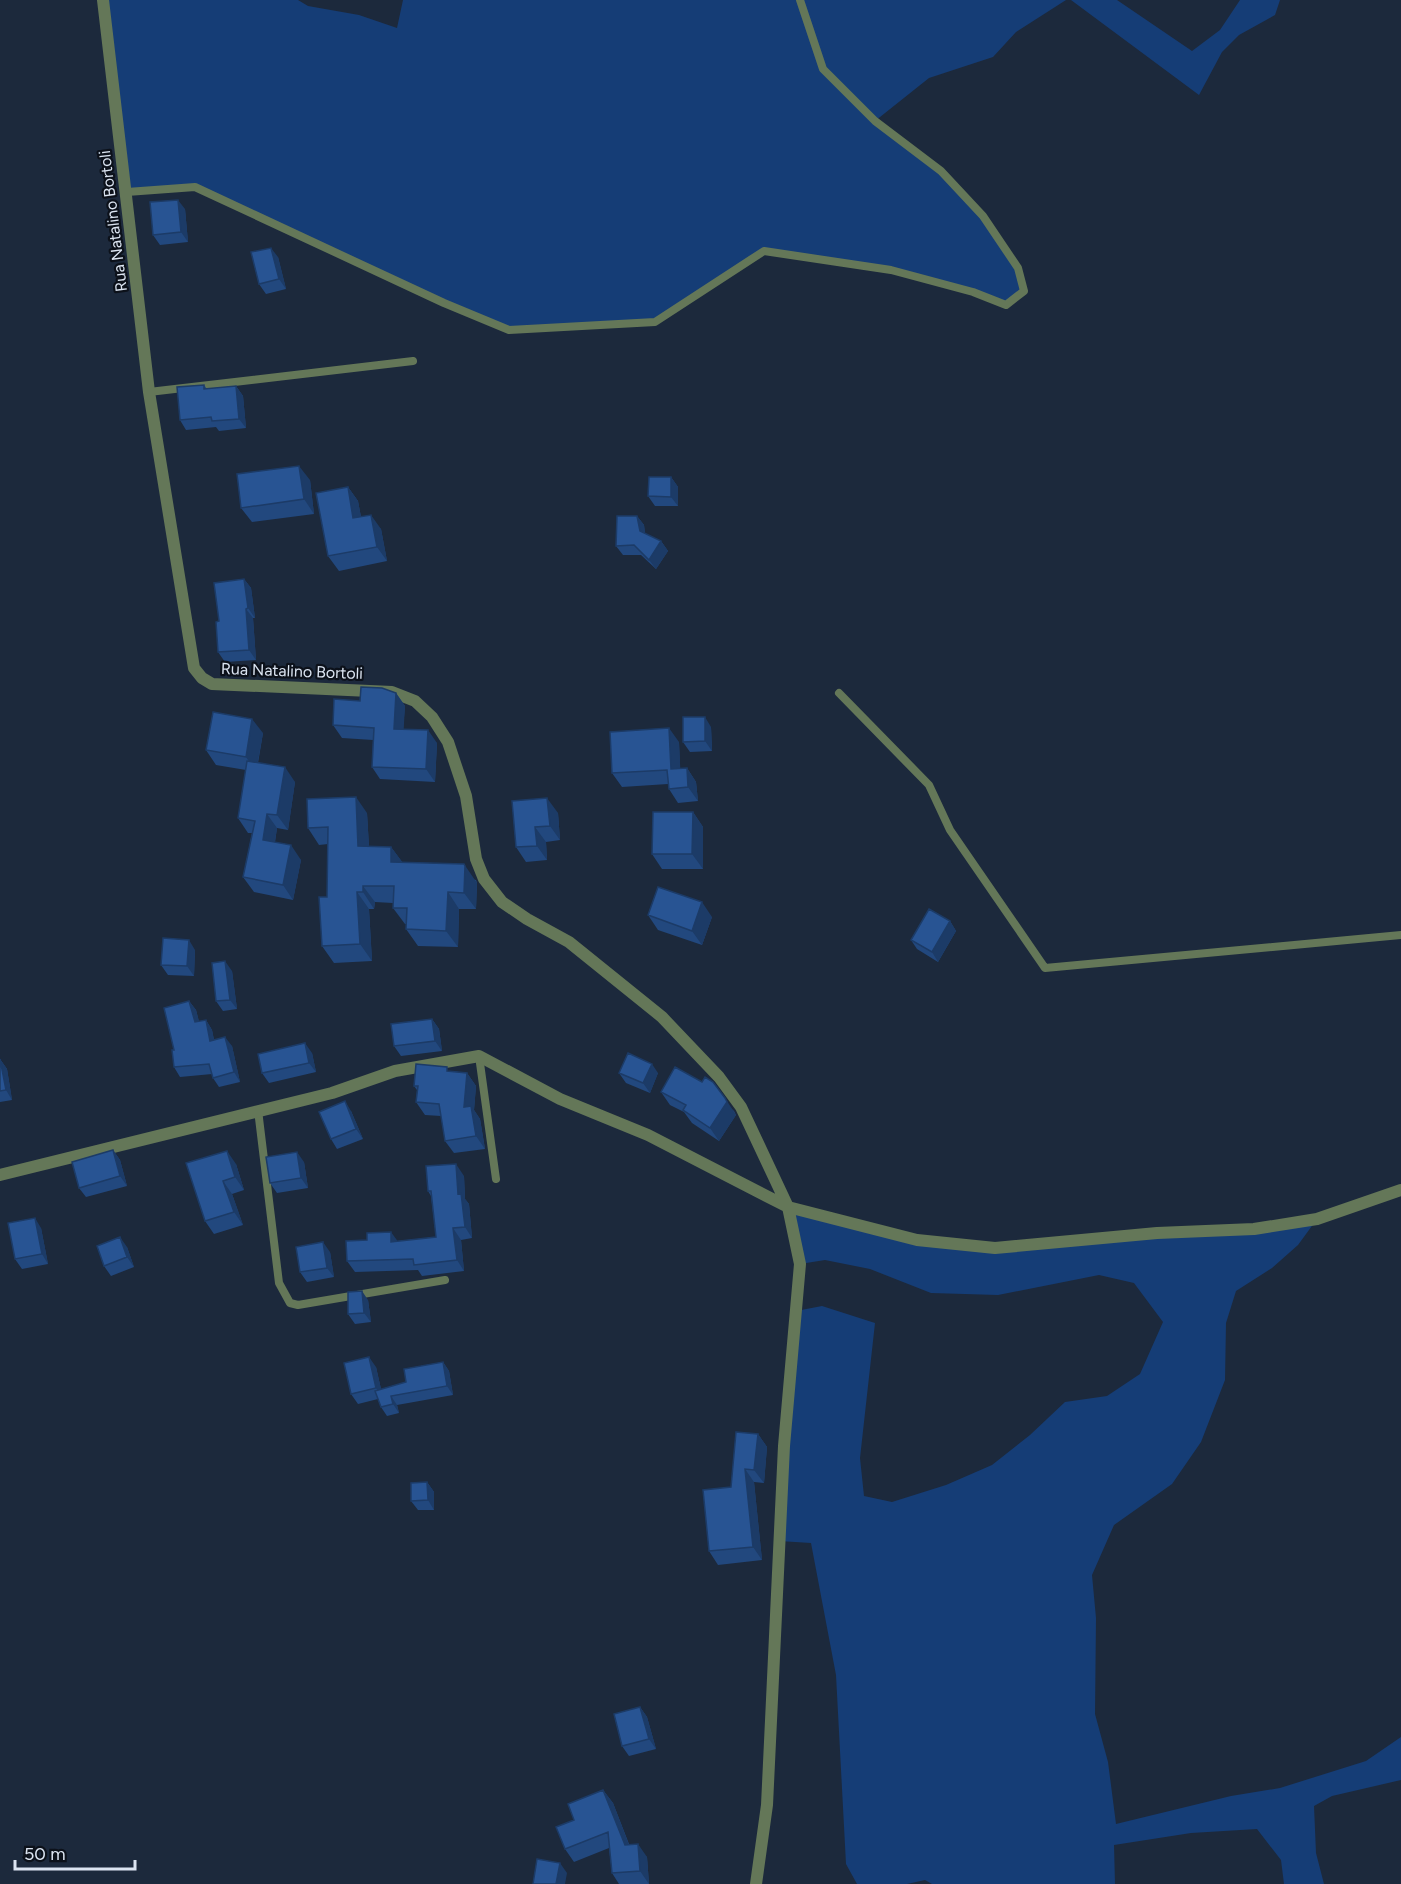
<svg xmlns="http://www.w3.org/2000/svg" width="1401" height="1884" font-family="Figtree,sans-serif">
<rect width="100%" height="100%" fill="#1c293c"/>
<!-- green -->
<path fill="#153d76" d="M 103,0 L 298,0 L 308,6 L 359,15 L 397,28 L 403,0 L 1066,0 L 1016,32 L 993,57 L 929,78 L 875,121 L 941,171 L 983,216 L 1018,268 L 1024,291 L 1006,305 L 891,270 L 764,251 L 655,322 L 509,330 L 195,187 L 127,192 Z
M 1071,0 L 1117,0 L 1192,51 L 1220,30 L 1240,0 L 1280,0 L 1275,15 L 1239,35 L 1222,52 L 1199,95 Z
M 788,1207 L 917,1240 L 995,1248 L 1317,1219 L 1298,1245 L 1272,1268 L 1236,1291 L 1226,1323 L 1225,1380 L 1201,1442 L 1172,1484 L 1114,1525 L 1092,1575 L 1096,1618 L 1095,1714 L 1108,1762 L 1116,1824 L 1231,1796 L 1280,1788 L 1366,1761 L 1401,1737 L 1401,1780 L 1332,1796 L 1314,1806 L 1316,1853 L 1324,1884 L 1284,1884 L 1281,1860 L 1257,1829 L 1191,1833 L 1114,1845 L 1115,1884 L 932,1884 L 925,1880 L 907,1884 L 857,1884 L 846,1864 L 836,1675 L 811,1543 L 779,1541 L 796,1311 L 822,1306 L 875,1323 L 860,1458 L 864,1496 L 892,1502 L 946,1485 L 992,1465 L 1030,1435 L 1065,1402 L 1107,1396 L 1140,1374 L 1163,1322 L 1134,1283 L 1099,1275 L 998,1295 L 931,1293 L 870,1269 L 825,1260 L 800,1264 Z"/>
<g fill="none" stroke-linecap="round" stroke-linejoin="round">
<!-- service -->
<path stroke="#647758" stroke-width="8" d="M 127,192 L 195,187 L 444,303 L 509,330 L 655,322 L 764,251 L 891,270 L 973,292 L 1006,305 L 1024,291 L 1018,268 L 983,216 L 941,171 L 875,121 L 823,69 L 800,0
M 149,392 L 413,361
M 839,693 L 929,785 L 950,830 L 1045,968 L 1401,935
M 479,1056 L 496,1179
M 258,1110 L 279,1283 L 290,1303 L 298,1305 L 445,1280"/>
<!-- minor -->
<path stroke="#647758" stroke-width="12" d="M 103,0 L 149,392 L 194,668 L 202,678 L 212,684 L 392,692 L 415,701 L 432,717 L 448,742 L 466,796 L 476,859 L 484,879 L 502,902 L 527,919 L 569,942 L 662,1017 L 719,1077 L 741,1107 L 788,1207 L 800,1264 L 784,1446 L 767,1805 L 756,1884
M 0,1175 L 332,1093 L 395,1071 L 479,1056 L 560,1099 L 648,1135 L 788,1207 L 917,1240 L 995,1248 L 1157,1233 L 1254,1229 L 1317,1219 L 1401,1190"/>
</g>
<!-- wall -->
<path fill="#22487e" d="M 185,209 L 188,242 L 160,245 L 153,235 Z
M 278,257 L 286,289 L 266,294 L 259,284 Z
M 204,385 L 207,389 L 236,386 L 243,396 L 246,428 L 219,431 L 216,427 L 186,430 L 180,420 Z
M 671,477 L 678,487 L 678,506 L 655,506 L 648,496 Z
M 310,480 L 314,514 L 252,522 L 241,508 Z
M 348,487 L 358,501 L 361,517 L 381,529 L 387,561 L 339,571 L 328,556 Z
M 637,516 L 644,525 L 645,534 L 661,541 L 668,551 L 656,569 L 641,555 L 623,555 L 616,546 Z
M 244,579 L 251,588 L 255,618 L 253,618 L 256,660 L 225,662 L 218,652 L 219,621 Z
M 396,693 L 405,706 L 403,729 L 437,743 L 435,782 L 380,779 L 372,767 L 373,740 L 342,738 L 333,725 L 360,701 Z
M 711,727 L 712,751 L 690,752 L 683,742 Z
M 263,733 L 258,763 L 295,782 L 288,830 L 277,828 L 275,842 L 301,860 L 293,900 L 254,892 L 243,877 L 252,833 L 248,833 L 238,818 L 246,770 L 216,765 L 206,750 Z
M 679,742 L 680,768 L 687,768 L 696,782 L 698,801 L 678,803 L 669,789 L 668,784 L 622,787 L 612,773 Z
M 512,801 L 558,813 L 560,840 L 546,842 L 547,860 L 526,862 L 516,847 Z
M 693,812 L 703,827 L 703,869 L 662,869 L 652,854 Z
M 367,813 L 369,847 L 391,847 L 402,862 L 476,880 L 477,883 L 476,909 L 459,909 L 458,947 L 418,946 L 406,929 L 406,924 L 405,924 L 393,908 L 393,903 L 375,902 L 374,909 L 369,909 L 372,961 L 334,963 L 322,946 L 327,897 L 328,844 L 319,845 L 308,828 Z
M 648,915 L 712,917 L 702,945 L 658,930 Z
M 950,921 L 956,931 L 938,962 L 917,949 L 911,940 Z
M 195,950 L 194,976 L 168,975 L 161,965 Z
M 232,971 L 237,1009 L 223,1011 L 216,1001 Z
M 189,1001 L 196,1010 L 199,1022 L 206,1020 L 212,1030 L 214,1040 L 232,1046 L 240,1082 L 219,1087 L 213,1078 L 212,1074 L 180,1077 L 174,1067 L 174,1050 Z
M 432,1019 L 439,1029 L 442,1051 L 401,1056 L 394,1046 Z
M 312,1053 L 316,1072 L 269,1083 L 262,1073 Z
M 0,1059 L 7,1069 L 12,1100 L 0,1102 Z
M 450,1071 L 467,1073 L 476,1086 L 474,1110 L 480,1119 L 485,1149 L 454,1153 L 445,1141 L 441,1116 L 425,1115 L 416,1102 L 417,1090 L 414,1086 Z
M 619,1073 L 658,1073 L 650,1093 L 626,1083 Z
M 702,1082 L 734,1111 L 736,1115 L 719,1141 L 692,1123 L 684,1112 L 670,1105 L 661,1092 Z
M 351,1111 L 363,1139 L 337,1149 L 331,1139 Z
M 113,1150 L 120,1160 L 127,1186 L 86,1197 L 79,1188 Z
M 304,1162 L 308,1188 L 277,1193 L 270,1183 Z
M 186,1163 L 236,1164 L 244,1190 L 232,1194 L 243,1225 L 214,1234 L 205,1221 Z
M 464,1176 L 465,1199 L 469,1204 L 472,1238 L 461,1240 L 464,1271 L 422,1276 L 418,1270 L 355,1272 L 347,1261 L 367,1240 L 397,1241 L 436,1237 L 431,1196 L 428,1191 Z
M 41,1228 L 48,1264 L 22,1269 L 15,1259 Z
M 127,1247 L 134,1267 L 111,1276 L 104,1266 Z
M 330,1252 L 334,1277 L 307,1282 L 300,1272 Z
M 368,1300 L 371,1322 L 355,1324 L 348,1314 Z
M 443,1362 L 449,1371 L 453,1395 L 397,1405 L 399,1413 L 387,1416 L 381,1407 L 378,1399 L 358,1404 L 351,1394 L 376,1367 L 381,1389 L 406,1382 Z
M 758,1434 L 767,1447 L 764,1483 L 754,1482 L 762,1560 L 718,1565 L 709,1551 L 731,1487 Z
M 427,1482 L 434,1492 L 434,1510 L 418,1510 L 411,1501 Z
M 640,1707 L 647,1717 L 656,1749 L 629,1756 L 622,1746 Z
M 603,1790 L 613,1803 L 629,1844 L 647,1857 L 649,1884 L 619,1884 L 612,1873 L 609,1848 L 574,1862 L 565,1849 L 574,1820 Z"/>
<!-- shaded-wall -->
<path fill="#1c3b67" d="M 178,200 L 185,209 L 188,242 L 181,232 Z
M 271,248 L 278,257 L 286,289 L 279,279 Z
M 236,386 L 243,396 L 246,428 L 239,419 Z
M 299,466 L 310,480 L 314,514 L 304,499 Z
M 671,477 L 678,487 L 678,506 L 671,497 Z
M 348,487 L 358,501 L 364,533 L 353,518 Z
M 371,515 L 381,529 L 387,561 L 377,547 Z
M 637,516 L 644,525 L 646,541 L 640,531 Z
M 661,541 L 668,551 L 656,569 L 649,560 Z
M 244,579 L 251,588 L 255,618 L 248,608 Z
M 246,609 L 253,618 L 256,660 L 249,650 Z
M 396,693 L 405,706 L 403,741 L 394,729 Z
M 705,717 L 711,727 L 712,751 L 705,741 Z
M 252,719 L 263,733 L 256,772 L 246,757 Z
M 669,728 L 679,742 L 681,783 L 671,769 Z
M 428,730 L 437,743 L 435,782 L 426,769 Z
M 285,767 L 295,782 L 288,830 L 277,815 Z
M 687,768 L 696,782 L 698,801 L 688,787 Z
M 356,797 L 367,813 L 370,863 L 358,846 Z
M 547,798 L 558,813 L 560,840 L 550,826 Z
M 693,812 L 703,827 L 703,869 L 692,854 Z
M 267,814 L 277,828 L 273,854 L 263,840 Z
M 535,827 L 546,842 L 547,860 L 537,846 Z
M 291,845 L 301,860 L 293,900 L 283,885 Z
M 391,847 L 403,863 L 391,862 Z
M 464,864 L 477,883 L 476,909 L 464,893 Z
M 363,886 L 375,902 L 374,909 L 363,892 Z
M 357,892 L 369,909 L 372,961 L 360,944 Z
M 448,892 L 459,909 L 458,947 L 446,931 Z
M 702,902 L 712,917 L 702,945 L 692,931 Z
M 950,921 L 956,931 L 938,962 L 932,952 Z
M 189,940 L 195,950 L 194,976 L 187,966 Z
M 225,961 L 232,971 L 237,1009 L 230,1000 Z
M 189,1001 L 196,1010 L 202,1032 L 195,1022 Z
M 432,1019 L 439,1029 L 442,1051 L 435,1041 Z
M 206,1020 L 212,1030 L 216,1050 L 210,1041 Z
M 225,1037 L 232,1046 L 240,1082 L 234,1072 Z
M 305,1043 L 312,1053 L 316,1072 L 309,1063 Z
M 0,1059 L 7,1069 L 12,1100 L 6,1090 Z
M 652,1064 L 658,1073 L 650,1093 L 643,1083 Z
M 467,1073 L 476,1086 L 474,1110 L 480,1119 L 485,1149 L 476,1136 L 464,1107 Z
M 725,1098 L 736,1115 L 719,1141 L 710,1128 Z
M 345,1101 L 351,1111 L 363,1139 L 356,1129 Z
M 113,1150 L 120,1160 L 127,1186 L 120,1176 Z
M 227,1151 L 236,1164 L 244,1190 L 235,1177 Z
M 297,1152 L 304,1162 L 308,1188 L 301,1178 Z
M 456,1164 L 464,1176 L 465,1199 L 469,1204 L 472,1238 L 465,1227 L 458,1194 Z
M 223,1181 L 232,1194 L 243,1225 L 234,1212 Z
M 35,1218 L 41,1228 L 48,1264 L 42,1254 Z
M 453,1228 L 461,1240 L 464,1271 L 457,1260 Z
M 391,1232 L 399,1243 L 391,1242 Z
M 120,1237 L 127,1247 L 134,1267 L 127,1257 Z
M 323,1242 L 330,1252 L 334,1277 L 327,1268 Z
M 362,1291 L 368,1300 L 371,1322 L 364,1313 Z
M 369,1357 L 376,1367 L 383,1398 L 376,1388 Z
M 443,1362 L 449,1371 L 453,1395 L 447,1386 Z
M 391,1396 L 397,1405 L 399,1413 L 393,1404 Z
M 758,1434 L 767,1447 L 764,1483 L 754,1470 Z
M 745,1469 L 754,1482 L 762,1560 L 753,1547 Z
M 427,1482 L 434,1492 L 434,1510 L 428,1500 Z
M 640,1707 L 647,1717 L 656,1749 L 649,1739 Z
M 603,1790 L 613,1803 L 634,1858 L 625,1845 Z
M 638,1844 L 647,1857 L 649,1884 L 640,1871 Z
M 560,1863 L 567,1873 L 565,1884 L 556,1884 Z"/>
<!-- building -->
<path fill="#285493" stroke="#1c3b67" stroke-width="1.5" d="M 178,200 L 181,232 L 153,235 L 150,202 Z
M 271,248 L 279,279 L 259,284 L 251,252 Z
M 204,385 L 204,389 L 236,386 L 239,419 L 212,421 L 211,417 L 180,420 L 177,387 Z
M 299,466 L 304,499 L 241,508 L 237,474 Z
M 649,477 L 671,477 L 671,497 L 648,496 Z
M 348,487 L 353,518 L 371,515 L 377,547 L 328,556 L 316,493 Z
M 617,516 L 637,516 L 640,531 L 661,541 L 649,560 L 634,545 L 616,546 Z
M 244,579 L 248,608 L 246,609 L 249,650 L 218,652 L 216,622 L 219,621 L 214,583 Z
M 361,687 L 382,688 L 396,693 L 394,729 L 428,730 L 426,769 L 372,767 L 374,728 L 333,725 L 334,699 L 360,701 Z
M 213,712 L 252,719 L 246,757 L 206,750 Z
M 683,717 L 705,717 L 705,741 L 683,742 Z
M 669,728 L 671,769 L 687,768 L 688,787 L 669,789 L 667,770 L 612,773 L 610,732 Z
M 247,761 L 285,767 L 277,815 L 267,814 L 263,840 L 291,845 L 283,885 L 243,877 L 255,821 L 238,818 Z
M 356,797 L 358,846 L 391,847 L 391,862 L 464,864 L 465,866 L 464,893 L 448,892 L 446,931 L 406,929 L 407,908 L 393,908 L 394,886 L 363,886 L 363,892 L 357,892 L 360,944 L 322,946 L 319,897 L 327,897 L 328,827 L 308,828 L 307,799 Z
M 547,798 L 550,826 L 535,827 L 537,846 L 516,847 L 512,801 Z
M 653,812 L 693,812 L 692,854 L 652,854 Z
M 658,887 L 702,902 L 692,931 L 648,915 Z
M 929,909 L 950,921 L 932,952 L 911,940 Z
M 163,938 L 189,940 L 187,966 L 161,965 Z
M 225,961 L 230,1000 L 216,1001 L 212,963 Z
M 189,1001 L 195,1022 L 206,1020 L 210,1041 L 225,1037 L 234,1072 L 213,1078 L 209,1064 L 174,1067 L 172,1050 L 174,1050 L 164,1008 Z
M 432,1019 L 435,1041 L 394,1046 L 391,1024 Z
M 305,1043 L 309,1063 L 262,1073 L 258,1054 Z
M 628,1053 L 652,1064 L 643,1083 L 619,1073 Z
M 0,1059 L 6,1090 L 0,1091 Z
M 416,1064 L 447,1067 L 447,1071 L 467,1073 L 464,1107 L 471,1106 L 476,1136 L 445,1141 L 439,1104 L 416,1102 L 418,1086 L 414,1086 Z
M 675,1067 L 702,1082 L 705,1077 L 713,1082 L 725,1098 L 727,1102 L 710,1128 L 683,1110 L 686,1105 L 661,1092 Z
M 345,1101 L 356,1129 L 331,1139 L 319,1112 Z
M 113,1150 L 120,1176 L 79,1188 L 72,1162 Z
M 227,1151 L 235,1177 L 223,1181 L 234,1212 L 205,1221 L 186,1163 Z
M 297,1152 L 301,1178 L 270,1183 L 266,1157 Z
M 456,1164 L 458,1194 L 461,1193 L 465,1227 L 453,1228 L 457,1260 L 414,1265 L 413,1259 L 347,1261 L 346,1241 L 367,1240 L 367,1233 L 391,1232 L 391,1242 L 436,1237 L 431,1191 L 428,1191 L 426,1166 Z
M 35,1218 L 42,1254 L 15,1259 L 8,1223 Z
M 120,1237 L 127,1257 L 104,1266 L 97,1246 Z
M 323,1242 L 327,1268 L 300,1272 L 296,1247 Z
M 362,1291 L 364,1313 L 348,1314 L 348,1292 Z
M 369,1357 L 376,1388 L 351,1394 L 344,1363 Z
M 443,1362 L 447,1386 L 391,1396 L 393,1404 L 381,1407 L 375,1391 L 406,1382 L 404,1369 Z
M 736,1432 L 758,1434 L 754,1470 L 745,1469 L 753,1547 L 709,1551 L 703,1490 L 731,1487 Z
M 427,1482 L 428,1500 L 411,1501 L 411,1483 Z
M 640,1707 L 649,1739 L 622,1746 L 614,1714 Z
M 603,1790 L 625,1845 L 638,1844 L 640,1871 L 612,1873 L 608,1832 L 565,1849 L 556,1827 L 574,1820 L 568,1804 Z
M 537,1859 L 560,1863 L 556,1884 L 533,1884 Z"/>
<g text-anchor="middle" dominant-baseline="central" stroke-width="4.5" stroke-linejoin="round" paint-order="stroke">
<!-- street labels -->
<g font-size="16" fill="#dbe4f1" stroke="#0c111a">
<text transform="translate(113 221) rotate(-97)">Rua Natalino Bortoli</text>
<text transform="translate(292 671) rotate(2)">Rua Natalino Bortoli</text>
</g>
</g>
<!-- scale -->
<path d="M15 1860v9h120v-9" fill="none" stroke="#dbe4f1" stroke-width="3"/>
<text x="24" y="1860" font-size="18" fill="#dbe4f1" stroke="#0c111a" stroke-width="4.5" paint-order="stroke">50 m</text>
</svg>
